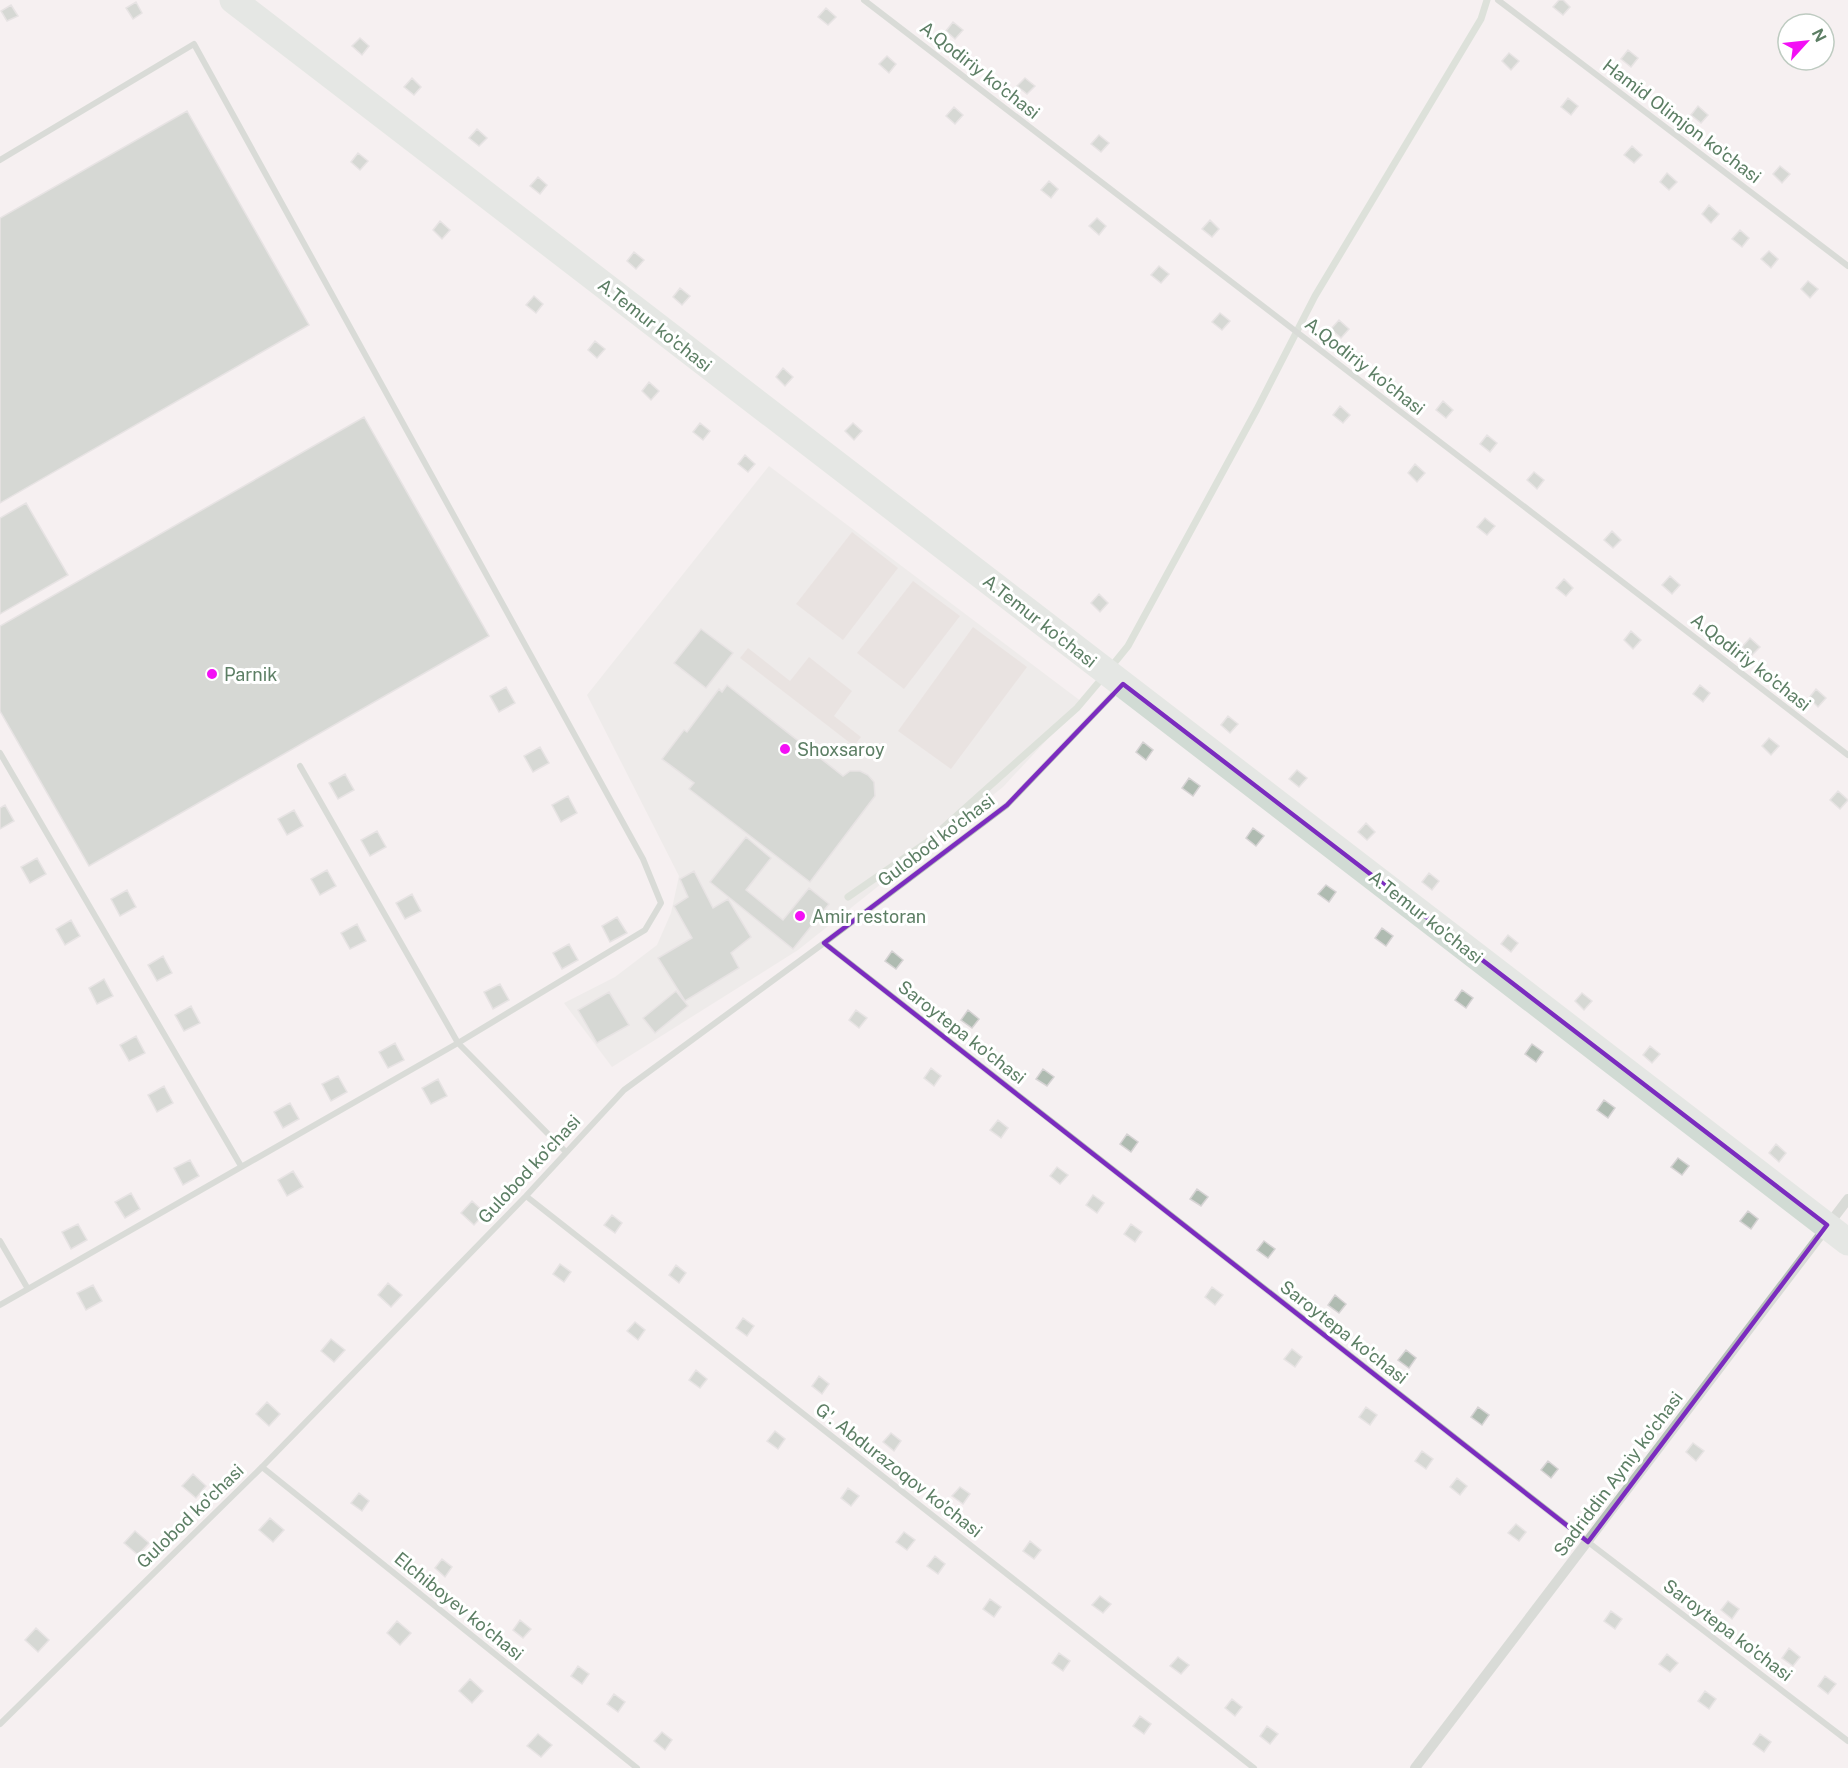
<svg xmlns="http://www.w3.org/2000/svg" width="1848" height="1768" font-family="'Public Sans',sans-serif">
<rect width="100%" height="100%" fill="#f5f0f1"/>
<!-- built -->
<path fill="#e5e4e2" d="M 769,466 L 1082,702 L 1003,787 L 798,950 L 612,1067 L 564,1003 L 615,977 L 657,945 L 671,913 L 679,876 L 587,695 Z"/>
<!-- green -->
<path fill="#dad3cf" d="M 852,532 L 898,568 L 843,640 L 796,604 Z
M 913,581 L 960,616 L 904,689 L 857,653 Z
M 973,627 L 1027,667 L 951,769 L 898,731 Z
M 748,648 L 790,681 L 809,657 L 852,691 L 834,716 L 861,737 L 854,746 L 740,658 Z"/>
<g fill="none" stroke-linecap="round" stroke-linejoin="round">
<!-- stream -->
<path stroke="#bfcfbf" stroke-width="7" d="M 1111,667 L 1128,646 L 1257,409 L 1315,296 L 1481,19 L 1487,0
M 848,897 L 926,843 L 1077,708 L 1104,676"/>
</g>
<!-- building -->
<path fill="#afbbb1" stroke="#d6d3d4" stroke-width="1.5" d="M 1559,0 L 1563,0 L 1570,7 L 1563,15 L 1553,7 Z
M 136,2 L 142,13 L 133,19 L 126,8 Z
M 11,5 L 18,16 L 7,21 L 1,11 Z
M 826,8 L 836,17 L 828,25 L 818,17 Z
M 953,22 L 963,30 L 955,39 L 946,31 Z
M 360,38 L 369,46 L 362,55 L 352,46 Z
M 1628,50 L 1638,58 L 1631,67 L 1621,59 Z
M 1509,53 L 1519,61 L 1511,70 L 1502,61 Z
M 887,56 L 896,64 L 889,73 L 879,64 Z
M 412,78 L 421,87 L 414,95 L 404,87 Z
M 1025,78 L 1035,86 L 1027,94 L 1017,86 Z
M 1568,98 L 1578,106 L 1571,115 L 1561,107 Z
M 1698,106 L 1708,115 L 1701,123 L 1691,115 Z
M 954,107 L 963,115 L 955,124 L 946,116 Z
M 187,111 L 309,325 L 0,503 L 0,218 Z
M 477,129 L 487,138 L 479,146 L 469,138 Z
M 1099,135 L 1109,143 L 1101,152 L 1091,144 Z
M 1632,146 L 1642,155 L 1634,163 L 1624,155 Z
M 358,153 L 368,161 L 360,170 L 351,162 Z
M 1780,166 L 1790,174 L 1782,183 L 1773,174 Z
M 1667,173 L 1677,182 L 1669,190 L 1660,182 Z
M 538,177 L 547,185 L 540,194 L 530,186 Z
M 1049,181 L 1058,189 L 1051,198 L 1041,190 Z
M 1709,205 L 1719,214 L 1711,223 L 1702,214 Z
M 1097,218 L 1106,226 L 1099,235 L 1089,226 Z
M 1210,220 L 1219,229 L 1212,237 L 1202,229 Z
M 440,221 L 450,230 L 442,239 L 433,230 Z
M 1740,230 L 1749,238 L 1742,247 L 1732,239 Z
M 1769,251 L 1778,259 L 1771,268 L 1761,259 Z
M 634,252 L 644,260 L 636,269 L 627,261 Z
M 1159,266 L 1169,274 L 1161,283 L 1151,275 Z
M 1808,281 L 1818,289 L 1810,298 L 1801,289 Z
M 680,288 L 690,296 L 682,305 L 673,297 Z
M 534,296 L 543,304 L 536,313 L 526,305 Z
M 1220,313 L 1230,321 L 1222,330 L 1212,322 Z
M 1339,320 L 1349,329 L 1341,338 L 1331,329 Z
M 595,341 L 605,349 L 597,358 L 588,350 Z
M 783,368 L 793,377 L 785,386 L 776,377 Z
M 649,382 L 659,391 L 651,400 L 642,391 Z
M 1443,401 L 1453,410 L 1446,418 L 1436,410 Z
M 1340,406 L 1350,415 L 1343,423 L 1333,415 Z
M 364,417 L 489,636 L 89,866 L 0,711 L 0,626 Z
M 700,423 L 710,431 L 703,440 L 693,432 Z
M 853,423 L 862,431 L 854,440 L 845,431 Z
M 1487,435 L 1497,443 L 1490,452 L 1480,444 Z
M 745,455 L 755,464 L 748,472 L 738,464 Z
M 1415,464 L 1425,473 L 1417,482 L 1408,473 Z
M 1534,472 L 1544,480 L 1537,489 L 1527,480 Z
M 26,503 L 68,575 L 0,614 L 0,518 Z
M 1485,518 L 1495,526 L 1487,535 L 1477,527 Z
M 1612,531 L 1621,540 L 1613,548 L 1604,540 Z
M 1670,576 L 1680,585 L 1672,594 L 1662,585 Z
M 1564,579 L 1573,588 L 1566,596 L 1556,588 Z
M 1099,594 L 1108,603 L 1100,612 L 1091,603 Z
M 701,629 L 733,653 L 706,688 L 674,663 Z
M 1631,631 L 1641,640 L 1633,649 L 1624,640 Z
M 1750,638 L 1760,647 L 1752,655 L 1742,647 Z
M 727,685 L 843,776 L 850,771 L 860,771 L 868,775 L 874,782 L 875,796 L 810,882 L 689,789 L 694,783 L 662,759 L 684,730 L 687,732 L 719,689 L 722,692 Z
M 1700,685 L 1710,693 L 1703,702 L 1693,694 Z
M 506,687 L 515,703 L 499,712 L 490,696 Z
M 1816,689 L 1826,698 L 1818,707 L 1809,698 Z
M 1228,716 L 1238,724 L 1230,733 L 1221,725 Z
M 1769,738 L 1779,746 L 1771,755 L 1762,746 Z
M 1143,742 L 1153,750 L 1146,760 L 1136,752 Z
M 540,747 L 549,763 L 533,772 L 524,756 Z
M 1297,770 L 1307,778 L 1299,787 L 1289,779 Z
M 345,774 L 354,790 L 338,799 L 329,783 Z
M 1189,778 L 1200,786 L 1193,796 L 1182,788 Z
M 1838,791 L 1848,800 L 1840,809 L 1830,800 Z
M 568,796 L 577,813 L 561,822 L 552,805 Z
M 5,805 L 14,821 L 0,829 L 0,808 Z
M 294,810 L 303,826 L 287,835 L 278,819 Z
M 1366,823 L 1375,832 L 1367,840 L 1358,832 Z
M 1253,828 L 1264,836 L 1256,846 L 1246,838 Z
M 377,831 L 386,847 L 370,856 L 361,840 Z
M 746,837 L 771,858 L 746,890 L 783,920 L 809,888 L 829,904 L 793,949 L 710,882 Z
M 37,858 L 46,874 L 30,883 L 21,867 Z
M 327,870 L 336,886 L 320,895 L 311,879 Z
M 694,871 L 713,908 L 728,899 L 751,937 L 731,953 L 739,968 L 685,1001 L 658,958 L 692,938 L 674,906 L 688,897 L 680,879 Z
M 1429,873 L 1439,881 L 1432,890 L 1422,882 Z
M 1326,885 L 1336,892 L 1329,902 L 1318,894 Z
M 127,890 L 136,907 L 120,916 L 111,899 Z
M 412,894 L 421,911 L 405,919 L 396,903 Z
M 617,917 L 627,933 L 610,942 L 602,926 Z
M 71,920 L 80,936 L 65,945 L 56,929 Z
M 357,924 L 366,941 L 350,949 L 341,933 Z
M 1382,928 L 1393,936 L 1386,946 L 1375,938 Z
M 1508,935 L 1518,943 L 1511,952 L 1501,944 Z
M 569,944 L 578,960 L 562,969 L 553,953 Z
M 892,951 L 903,960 L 896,969 L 885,961 Z
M 163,956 L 172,973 L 157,981 L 148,965 Z
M 104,979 L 113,996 L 97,1004 L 89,988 Z
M 500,984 L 509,1000 L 493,1009 L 484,992 Z
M 1462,990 L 1473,998 L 1466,1008 L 1455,1000 Z
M 676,991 L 688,1006 L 655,1033 L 643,1018 Z
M 609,992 L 629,1025 L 597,1043 L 578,1010 Z
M 1582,993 L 1592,1001 L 1584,1010 L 1575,1001 Z
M 191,1006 L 200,1023 L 184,1031 L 175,1015 Z
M 856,1010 L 867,1018 L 859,1028 L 849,1020 Z
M 968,1010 L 979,1019 L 972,1028 L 961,1020 Z
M 136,1036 L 145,1053 L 129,1061 L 120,1045 Z
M 395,1043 L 404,1060 L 388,1068 L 379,1052 Z
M 1532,1044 L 1543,1052 L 1536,1062 L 1525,1054 Z
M 1650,1046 L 1660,1054 L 1652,1063 L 1643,1055 Z
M 931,1068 L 941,1076 L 934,1086 L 924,1078 Z
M 1043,1069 L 1054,1077 L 1047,1086 L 1036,1079 Z
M 338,1076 L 347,1092 L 331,1101 L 322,1084 Z
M 438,1079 L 447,1096 L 431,1104 L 422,1088 Z
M 164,1086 L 173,1103 L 157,1112 L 148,1095 Z
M 1604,1100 L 1615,1108 L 1608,1118 L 1597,1110 Z
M 290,1103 L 299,1119 L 283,1128 L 274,1112 Z
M 998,1120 L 1008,1128 L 1001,1138 L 990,1130 Z
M 1127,1134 L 1138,1142 L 1131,1152 L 1120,1144 Z
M 1776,1144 L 1786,1153 L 1779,1162 L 1769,1153 Z
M 1678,1158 L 1689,1166 L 1682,1175 L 1671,1167 Z
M 190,1160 L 199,1176 L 183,1185 L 174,1168 Z
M 1057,1167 L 1068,1175 L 1060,1184 L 1050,1176 Z
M 293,1171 L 303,1187 L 287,1196 L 278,1180 Z
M 1197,1189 L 1208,1197 L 1201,1206 L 1190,1199 Z
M 131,1193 L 140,1209 L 125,1218 L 115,1202 Z
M 1093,1195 L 1104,1203 L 1097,1213 L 1086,1205 Z
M 472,1201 L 485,1213 L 474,1225 L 461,1213 Z
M 1748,1211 L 1758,1219 L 1751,1229 L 1740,1221 Z
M 612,1215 L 622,1223 L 615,1233 L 604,1225 Z
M 78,1224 L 87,1240 L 71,1249 L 62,1232 Z
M 1131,1224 L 1142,1232 L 1135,1242 L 1124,1234 Z
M 1264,1241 L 1275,1249 L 1268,1258 L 1257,1250 Z
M 560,1264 L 571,1272 L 564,1282 L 553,1274 Z
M 676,1265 L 686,1273 L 679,1283 L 669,1275 Z
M 388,1283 L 402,1295 L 391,1307 L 378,1295 Z
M 93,1285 L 102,1301 L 86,1310 L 77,1293 Z
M 1212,1287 L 1223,1295 L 1215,1305 L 1205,1297 Z
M 1335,1295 L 1346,1304 L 1339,1313 L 1328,1305 Z
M 743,1318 L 754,1326 L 747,1336 L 736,1328 Z
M 635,1322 L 645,1330 L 638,1340 L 627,1331 Z
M 331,1339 L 345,1350 L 334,1362 L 321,1351 Z
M 1292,1349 L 1302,1357 L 1295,1367 L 1284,1359 Z
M 1406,1350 L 1416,1358 L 1409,1368 L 1398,1360 Z
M 696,1370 L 707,1379 L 700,1388 L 689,1380 Z
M 819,1376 L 829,1384 L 822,1394 L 812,1386 Z
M 267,1402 L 280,1414 L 269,1426 L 256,1414 Z
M 1366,1407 L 1377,1415 L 1370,1425 L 1359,1417 Z
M 1478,1407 L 1489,1415 L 1482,1425 L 1471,1417 Z
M 775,1431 L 785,1439 L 778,1449 L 767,1441 Z
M 891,1433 L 901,1441 L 894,1451 L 883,1442 Z
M 1693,1443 L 1704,1451 L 1696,1461 L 1686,1452 Z
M 1422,1451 L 1433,1459 L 1426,1469 L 1415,1461 Z
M 1548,1461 L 1558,1469 L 1551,1478 L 1541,1470 Z
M 193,1474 L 206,1486 L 196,1498 L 182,1486 Z
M 1457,1478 L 1467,1486 L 1460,1495 L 1450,1487 Z
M 960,1487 L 970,1494 L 963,1504 L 952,1496 Z
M 848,1488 L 859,1496 L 851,1506 L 841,1498 Z
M 359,1493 L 369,1501 L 362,1511 L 351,1503 Z
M 270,1518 L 284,1530 L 273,1542 L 259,1530 Z
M 1516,1524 L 1526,1532 L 1519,1541 L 1508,1533 Z
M 135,1531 L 149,1543 L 138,1555 L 124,1543 Z
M 904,1532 L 915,1540 L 907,1550 L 896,1542 Z
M 1030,1541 L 1041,1550 L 1034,1559 L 1023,1551 Z
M 935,1556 L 945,1564 L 938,1574 L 927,1566 Z
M 442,1559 L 452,1567 L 445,1577 L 435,1568 Z
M 1100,1596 L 1111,1604 L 1103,1613 L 1092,1605 Z
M 990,1599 L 1001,1607 L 994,1617 L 983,1609 Z
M 1728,1601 L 1739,1609 L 1732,1619 L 1721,1610 Z
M 1611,1611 L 1622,1619 L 1615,1629 L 1604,1621 Z
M 520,1620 L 531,1629 L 523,1638 L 513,1630 Z
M 397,1621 L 411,1633 L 400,1645 L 387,1633 Z
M 36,1628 L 49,1640 L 38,1652 L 25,1640 Z
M 1789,1648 L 1800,1657 L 1793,1666 L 1782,1658 Z
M 1059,1653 L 1070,1661 L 1063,1671 L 1052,1663 Z
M 1667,1654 L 1678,1663 L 1670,1672 L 1659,1664 Z
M 1178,1657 L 1189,1665 L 1181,1674 L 1170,1666 Z
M 578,1666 L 589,1674 L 582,1684 L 571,1676 Z
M 1825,1676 L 1836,1684 L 1828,1694 L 1818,1686 Z
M 470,1679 L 483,1691 L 472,1703 L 459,1691 Z
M 1705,1691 L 1716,1699 L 1709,1709 L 1698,1701 Z
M 614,1694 L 625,1702 L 618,1712 L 607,1704 Z
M 1232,1699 L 1242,1707 L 1235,1716 L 1225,1708 Z
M 1140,1716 L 1151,1724 L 1144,1734 L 1133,1726 Z
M 1267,1726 L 1278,1734 L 1270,1744 L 1260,1736 Z
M 662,1732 L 672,1740 L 665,1750 L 654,1741 Z
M 538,1734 L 552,1745 L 541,1757 L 527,1746 Z
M 1760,1734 L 1771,1742 L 1764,1752 L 1753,1744 Z"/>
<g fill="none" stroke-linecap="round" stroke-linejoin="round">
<!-- minor -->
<path stroke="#b7c2b9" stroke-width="6" d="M 864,0 L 1848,755
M 1498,0 L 1848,266
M 0,160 L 194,44 L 643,859 L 661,903 L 645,930 L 458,1043 L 0,1305
M 0,753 L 241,1166
M 300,766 L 458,1043 L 566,1152
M 824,943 L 1588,1542 L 1848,1741
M 526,1196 L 1254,1768
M 0,1241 L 28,1289
M 262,1467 L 637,1768
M 0,1724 L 262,1467 L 526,1196 L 624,1090 L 824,943 L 1007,805 L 1118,689"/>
<!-- tertiary -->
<path stroke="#b7c2b9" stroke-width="10" d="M 1415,1768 L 1848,1199"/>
<!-- secondary -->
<path stroke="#d1dbd4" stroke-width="27" d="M 233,0 L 1848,1242"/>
</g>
<!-- marked area -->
<path d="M0 0H1848V1768H0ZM 1123,684 L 1827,1225 L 1588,1542 L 824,943 L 1007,805 Z" fill="#f5f0f1" fill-opacity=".55" fill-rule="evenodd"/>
<path fill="none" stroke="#7b2cbf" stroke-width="4.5" stroke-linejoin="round" d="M 1123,684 L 1827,1225 L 1588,1542 L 824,943 L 1007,805 Z"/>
<!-- markers -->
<g fill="#f310f5" stroke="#fff" stroke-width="2">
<circle cx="212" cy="674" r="6"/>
<circle cx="785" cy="749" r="6"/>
<circle cx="800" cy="916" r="6"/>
</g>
<g text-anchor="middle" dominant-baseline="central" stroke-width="6" stroke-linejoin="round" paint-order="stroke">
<!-- street labels -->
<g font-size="18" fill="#5c7e64" stroke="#fff">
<text transform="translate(980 70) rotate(38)">A.Qodiriy ko'chasi</text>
<text transform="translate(1682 121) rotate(37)">Hamid Olimjon ko'chasi</text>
<text transform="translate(655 325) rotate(38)">A.Temur ko'chasi</text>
<text transform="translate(1365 366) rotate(38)">A.Qodiriy ko'chasi</text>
<text transform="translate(1040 621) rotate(38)">A.Temur ko'chasi</text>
<text transform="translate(1751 662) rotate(38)">A.Qodiriy ko'chasi</text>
<text transform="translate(936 840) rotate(-37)">Gulobod ko'chasi</text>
<text transform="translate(1426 917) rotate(38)">A.Temur ko'chasi</text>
<text transform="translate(962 1032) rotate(38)">Saroytepa ko'chasi</text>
<text transform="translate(529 1169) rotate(-47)">Gulobod ko'chasi</text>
<text transform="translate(1344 1332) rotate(38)">Saroytepa ko'chasi</text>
<text transform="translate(899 1470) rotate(38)">G'. Abdurazoqov ko'chasi</text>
<text transform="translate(1618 1474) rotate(-53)">Sadriddin Ayniy ko'chasi</text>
<text transform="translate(190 1516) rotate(-44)">Gulobod ko'chasi</text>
<text transform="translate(459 1606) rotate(39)">Elchiboyev ko'chasi</text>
<text transform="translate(1728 1630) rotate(37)">Saroytepa ko'chasi</text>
</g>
<!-- poi labels -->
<g font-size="18" fill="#5c7e64" stroke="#fff" text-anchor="start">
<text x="224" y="674">Parnik</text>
<text x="797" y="749">Shoxsaroy</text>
<text x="812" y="916">Amir restoran</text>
</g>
</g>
<!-- north arrow -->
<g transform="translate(1806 42) rotate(63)"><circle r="28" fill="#ffffff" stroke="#becbc1" stroke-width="1.5"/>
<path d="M0-4.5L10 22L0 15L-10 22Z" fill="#f310f5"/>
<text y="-9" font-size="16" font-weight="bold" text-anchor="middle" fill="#5c7e64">N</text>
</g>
</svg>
